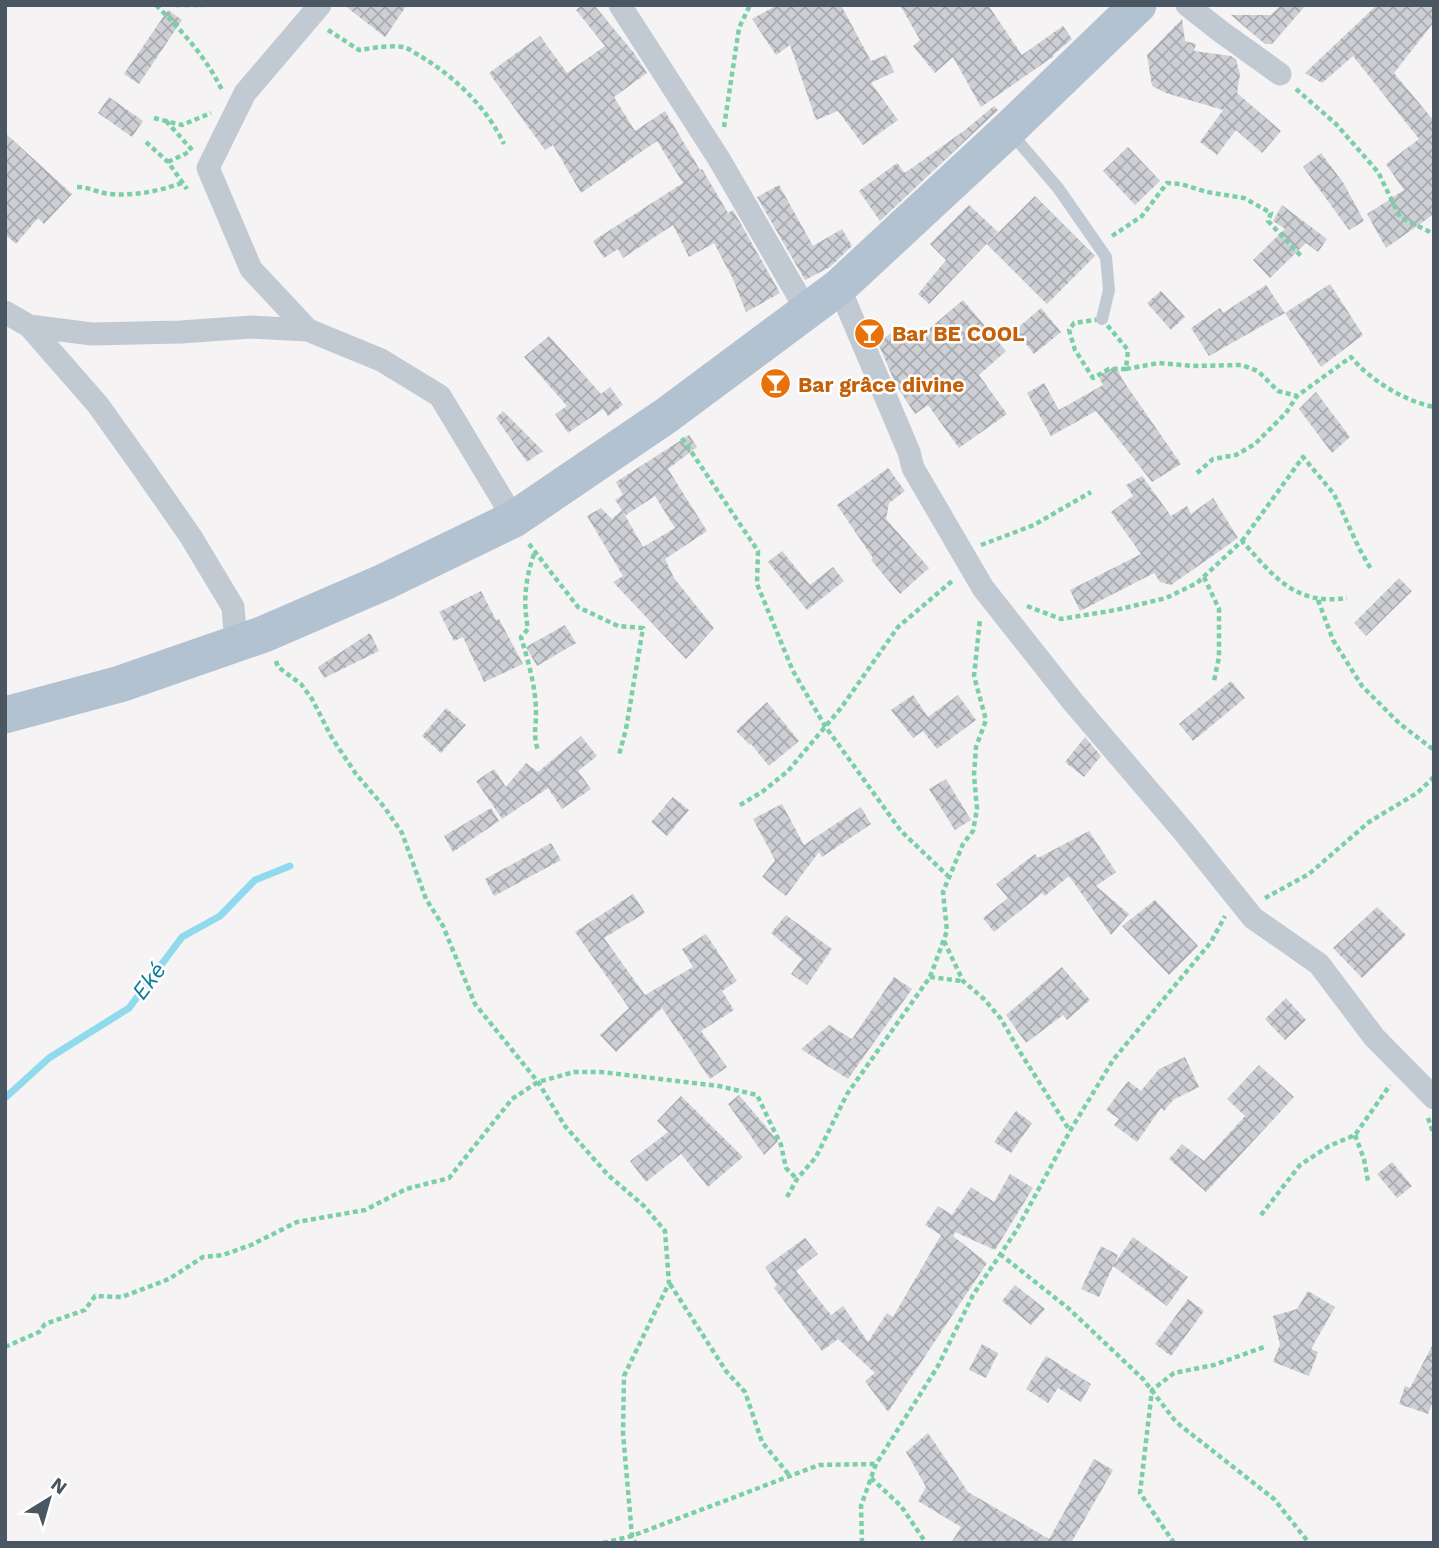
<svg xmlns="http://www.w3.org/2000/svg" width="1439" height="1548" font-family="'Work Sans',sans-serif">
<defs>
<pattern id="building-cross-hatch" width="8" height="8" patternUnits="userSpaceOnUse" patternTransform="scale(1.75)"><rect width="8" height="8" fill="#cdcfd5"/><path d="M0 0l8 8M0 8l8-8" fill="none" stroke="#a8abb0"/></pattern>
</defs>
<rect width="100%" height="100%" fill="#f5f3f3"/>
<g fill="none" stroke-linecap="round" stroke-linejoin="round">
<!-- stream -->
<path stroke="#90daee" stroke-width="7" d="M 5,1098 L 49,1058 L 129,1008 L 182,937 L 220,916 L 255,880 L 290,866"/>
</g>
<!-- building -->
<path fill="url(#building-cross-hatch)" d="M 344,5 L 407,5 L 385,37 Z
M 582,5 L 594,5 L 634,53 L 647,73 L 614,97 L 635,131 L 665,111 L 700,170 L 702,169 L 728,213 L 733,210 L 780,293 L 746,312 L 733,279 L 714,243 L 689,257 L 673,225 L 623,258 L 618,249 L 604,258 L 593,241 L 683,183 L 657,141 L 581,193 L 553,145 L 545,150 L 489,73 L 540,36 L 567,73 L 605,46 L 576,10 Z
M 777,5 L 841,5 L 871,61 L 886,55 L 894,72 L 871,83 L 898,120 L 863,145 L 838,111 L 816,120 L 790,45 L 776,55 L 752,19 Z
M 900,5 L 988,5 L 1022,55 L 1063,26 L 1072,39 L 1053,55 L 1054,56 L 981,107 L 953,57 L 935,73 L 913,46 L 920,40 Z
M 1281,5 L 1306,5 L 1272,44 L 1265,44 L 1231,15 L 1271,15 Z
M 1377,5 L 1434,5 L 1434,22 L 1394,73 L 1434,121 L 1434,214 L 1386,248 L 1367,214 L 1404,190 L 1386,164 L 1419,139 L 1353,56 L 1322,83 L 1305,73 Z
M 168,10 L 182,20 L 139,84 L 124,74 Z
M 1182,19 L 1185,41 L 1196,44 L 1194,51 L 1231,56 L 1236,60 L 1240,74 L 1237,93 L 1281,131 L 1262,153 L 1236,130 L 1217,155 L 1200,142 L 1223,110 L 1166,93 L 1152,86 L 1147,55 Z
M 109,97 L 143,121 L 132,137 L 98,113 Z
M 994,106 L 998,110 L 880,221 L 859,191 L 897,163 L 905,173 L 965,130 Z
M 5,133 L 72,194 L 44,224 L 38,218 L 16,244 L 5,234 Z
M 1128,147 L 1160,181 L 1135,205 L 1103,171 Z
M 1321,153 L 1344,184 L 1364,221 L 1349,230 L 1303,167 Z
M 779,185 L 813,246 L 842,229 L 852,246 L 830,267 L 805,280 L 757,197 Z
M 1035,196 L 1095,256 L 1047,304 L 987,244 Z
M 969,205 L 998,232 L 929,304 L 918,294 L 946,260 L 930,244 Z
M 1282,205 L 1327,239 L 1318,252 L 1306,243 L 1270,278 L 1253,260 L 1285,229 L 1273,221 Z
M 1330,284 L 1363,335 L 1321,367 L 1285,313 Z
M 1266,285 L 1285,313 L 1209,356 L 1191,328 L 1220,308 L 1223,313 Z
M 1161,291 L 1185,317 L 1171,330 L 1147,303 Z
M 963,300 L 1006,351 L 979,375 L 1007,414 L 959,448 L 928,405 L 915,414 L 896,385 L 878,343 L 902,325 L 912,338 L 921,331 L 923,334 Z
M 1041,308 L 1061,332 L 1034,354 L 1015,330 Z
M 549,336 L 601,394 L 610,387 L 623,405 L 608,416 L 603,409 L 568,433 L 555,414 L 567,406 L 524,357 Z
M 1116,366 L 1122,379 L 1181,464 L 1152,482 L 1096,411 L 1051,436 L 1027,393 L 1044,383 L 1059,410 L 1103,385 L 1098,375 Z
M 1316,392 L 1350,437 L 1332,453 L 1299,409 Z
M 503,411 L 543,451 L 527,462 L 496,418 Z
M 689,435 L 697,447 L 668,469 L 707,531 L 665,559 L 674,578 L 714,628 L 686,659 L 613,582 L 623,576 L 587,516 L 601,508 L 612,519 L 622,510 L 643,547 L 675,528 L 655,496 L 626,515 L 615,500 L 623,495 L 616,482 Z
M 888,468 L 905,491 L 889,503 L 886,519 L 929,568 L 900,594 L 871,560 L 873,558 L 837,505 Z
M 1142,476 L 1171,516 L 1187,506 L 1191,514 L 1213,498 L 1238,538 L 1171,585 L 1160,582 L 1154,573 L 1080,611 L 1070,590 L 1141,554 L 1111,512 L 1133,496 L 1126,485 Z
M 782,551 L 810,585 L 833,567 L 844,581 L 807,610 L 768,562 Z
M 1399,578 L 1412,591 L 1366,636 L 1354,623 Z
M 481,591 L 496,620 L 499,619 L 523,664 L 484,682 L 463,637 L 454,641 L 439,612 Z
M 565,625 L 576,643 L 537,666 L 526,647 Z
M 370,633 L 379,651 L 324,678 L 318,667 Z
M 1231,681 L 1245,698 L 1193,741 L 1179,724 Z
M 913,695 L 928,717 L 958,695 L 976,720 L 937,749 L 923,731 L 913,738 L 891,710 Z
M 767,702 L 799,741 L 769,766 L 751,744 L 750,745 L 736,731 Z
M 446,708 L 466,725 L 441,753 L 422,736 Z
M 581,736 L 597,756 L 578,771 L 591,789 L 562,809 L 548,788 L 502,819 L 476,781 L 494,769 L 506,787 L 526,763 L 538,772 Z
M 1085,737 L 1101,756 L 1084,777 L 1065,762 Z
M 946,779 L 971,820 L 955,830 L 929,789 Z
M 673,797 L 689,810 L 667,836 L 651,822 Z
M 782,804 L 804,845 L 861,807 L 871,824 L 822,857 L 819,852 L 786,896 L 762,877 L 775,860 L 753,819 Z
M 491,808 L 499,821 L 453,852 L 444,836 Z
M 1089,831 L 1116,872 L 1096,886 L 1129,914 L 1111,935 L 1069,876 L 1045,896 L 1042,893 L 994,932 L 983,918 L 1008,898 L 996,884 L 1035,854 L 1038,858 Z
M 551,843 L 561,860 L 494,896 L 485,879 Z
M 633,894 L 645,913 L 604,938 L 645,995 L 693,967 L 682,949 L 706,934 L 737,981 L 722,991 L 734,1010 L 701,1031 L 727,1067 L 710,1079 L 662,1008 L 616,1052 L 600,1035 L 629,1008 L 575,932 Z
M 1155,900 L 1198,946 L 1169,975 L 1122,926 Z
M 1377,907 L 1406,935 L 1362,978 L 1333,948 Z
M 786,915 L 832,949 L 807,985 L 791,974 L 802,959 L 771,933 Z
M 1062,967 L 1090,1000 L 1067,1020 L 1063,1015 L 1026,1043 L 1006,1015 Z
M 894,977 L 912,989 L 848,1079 L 801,1049 L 829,1025 L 852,1039 Z
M 1286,998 L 1306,1020 L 1285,1040 L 1265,1019 Z
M 1185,1057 L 1199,1087 L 1173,1100 L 1164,1111 L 1161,1108 L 1137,1142 L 1114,1125 L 1119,1119 L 1106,1110 L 1128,1081 L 1141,1091 L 1159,1069 Z
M 1259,1065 L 1294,1097 L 1206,1192 L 1169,1159 L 1182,1144 L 1204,1161 L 1245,1116 L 1227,1099 Z
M 739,1095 L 778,1141 L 764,1155 L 728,1104 Z
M 681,1096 L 743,1157 L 708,1187 L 681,1154 L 646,1182 L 630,1161 L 668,1132 L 657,1121 Z
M 1016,1111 L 1032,1123 L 1011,1153 L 994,1142 Z
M 1392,1162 L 1412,1186 L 1397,1198 L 1377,1174 Z
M 1010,1174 L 1033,1188 L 995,1250 L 955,1232 L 953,1236 L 987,1263 L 888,1412 L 865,1381 L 875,1373 L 838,1339 L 822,1351 L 774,1288 L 777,1285 L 765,1267 L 805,1238 L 818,1254 L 796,1271 L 831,1315 L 843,1306 L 868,1342 L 887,1313 L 893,1317 L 941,1235 L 925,1225 L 938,1206 L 952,1215 L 971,1187 L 994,1202 Z
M 1133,1237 L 1188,1277 L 1167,1306 L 1113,1266 L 1099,1297 L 1081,1289 L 1101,1246 L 1118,1255 L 1115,1263 Z
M 1015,1285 L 1045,1309 L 1031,1325 L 1002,1301 Z
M 1308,1291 L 1335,1307 L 1311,1349 L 1318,1352 L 1309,1376 L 1273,1362 L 1280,1345 L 1273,1316 L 1297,1309 Z
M 1188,1299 L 1204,1311 L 1171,1356 L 1155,1344 Z
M 1434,1342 L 1434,1399 L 1428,1414 L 1399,1404 L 1405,1386 L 1410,1388 Z
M 982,1344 L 998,1353 L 986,1378 L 969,1370 Z
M 1046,1356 L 1091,1384 L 1081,1402 L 1058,1388 L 1048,1403 L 1026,1389 Z
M 928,1433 L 968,1492 L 1049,1539 L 1094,1459 L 1113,1470 L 1071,1543 L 951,1543 L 961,1527 L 918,1501 L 926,1487 L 906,1452 Z"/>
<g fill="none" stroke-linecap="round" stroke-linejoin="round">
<!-- path -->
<path stroke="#7ad0a6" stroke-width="4.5" stroke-dasharray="5 3.5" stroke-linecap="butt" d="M 156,5 C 182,31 206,57 222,90
M 176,5 L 204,5
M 328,30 L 359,50 C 373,48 389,45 403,47 C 409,48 416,54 422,57 C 456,78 487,108 504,144
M 1296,89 L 1336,124 L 1378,172 L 1400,217 L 1434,234
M 154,118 L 182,125 L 211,113
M 166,121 L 193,151
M 724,127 L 739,28 L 750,5
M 146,142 L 168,162 L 187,189
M 168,162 L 191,151
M 77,187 C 89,187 99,193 110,194 C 135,196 159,191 182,183
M 1112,236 L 1142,216 L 1167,183 L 1181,184 L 1207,192 L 1244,198 L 1271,213 L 1268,221 L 1301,256
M 1102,319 L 1128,350 L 1126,369 L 1109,369 L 1093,378 L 1075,350 L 1069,330 L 1074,323 Z
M 1126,369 L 1159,363 L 1192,366 L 1242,365 L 1258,371 L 1278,391 L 1297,396 L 1351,357 C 1370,380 1404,401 1434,407
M 682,438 L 758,551 L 757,584 L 793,671 L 825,726 L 901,831 L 949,877
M 1197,473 L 1213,459 L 1236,455 L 1255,444 L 1286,413 L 1297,396
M 1242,541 L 1303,457 L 1334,494 L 1359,548 L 1372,571
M 529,544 L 578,607 L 618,626 L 643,628 L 626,729 L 619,755
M 981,545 L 1034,525 L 1091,492
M 534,554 C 525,580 523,602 528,629 L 521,637 C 528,661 536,687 536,713 C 536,729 533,733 538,751
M 1204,577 L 1219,609 L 1219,657 L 1214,681
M 1318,600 L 1333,640 L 1362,686 L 1400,724 L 1434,750
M 1027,606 L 1061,619 L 1116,610 L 1166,598 L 1197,583 L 1242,541 C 1274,577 1296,606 1347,598
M 276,661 L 278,667 L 301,684 L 312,699 L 332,738 L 356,774 L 385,808 L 402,833 L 426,899 L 443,926 L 475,1004 L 538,1082 L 565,1126 L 608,1175 L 644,1206 L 665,1231 L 669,1283 L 624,1376 L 623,1433 L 632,1536 L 635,1543
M 740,805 L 762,792 L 788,771 L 841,708 L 898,627 L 952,581
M 1265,898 L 1309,874 L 1369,822 L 1417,793 L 1434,777
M 944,941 L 963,981 L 984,999 L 1001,1019 L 1020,1052 L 1070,1131
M 930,977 L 962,981
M 1428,1118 L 1434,1135
M 1355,1135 L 1364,1159 L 1368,1181
M 787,1197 L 797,1179 L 816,1157 L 847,1094 L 930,977 L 947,931 L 943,892 L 963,844 L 973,831 L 977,809 L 974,775 L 976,747 L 986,720 L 974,676 L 980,619
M 1261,1215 L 1300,1165 L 1329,1146 L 1355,1135 L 1390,1085
M 1000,1254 L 1068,1308 L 1143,1379 L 1176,1422 L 1274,1499 L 1309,1543
M 670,1284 L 726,1371 L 745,1392 L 762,1442 L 790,1476
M 5,1347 L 39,1332 L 45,1324 L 85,1310 L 95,1296 L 122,1297 L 169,1279 L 203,1257 L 223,1255 L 251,1245 L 297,1222 L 365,1210 L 406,1189 L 449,1178 L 512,1099 L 538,1082 L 574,1072 L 601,1072 L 719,1086 L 757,1095 L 781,1145 L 786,1168 L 797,1179
M 871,1478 L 901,1506 L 926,1543
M 603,1543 L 632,1536 L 819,1465 L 876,1464
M 862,1543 L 861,1506 L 876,1464 L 938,1366 L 973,1295 L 1016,1231 L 1070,1131 L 1113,1060 L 1211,942 L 1225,916
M 1174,1543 L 1140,1493 L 1152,1390 L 1174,1373 L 1214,1365 L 1264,1347"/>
<!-- service -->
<path stroke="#c1cad2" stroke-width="12" d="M 1011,133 L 1058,188 L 1106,257 L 1109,290 L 1102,319"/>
<!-- minor -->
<path stroke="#c1cad2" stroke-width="23" d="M 620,5 L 719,159 L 807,311
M 1187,5 L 1220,31 L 1280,74
M 839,287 L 909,452 L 913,468 L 983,588 L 1073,702 L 1184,832 L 1253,918 L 1319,964 L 1374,1037 L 1434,1098
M 5,312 L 29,326 L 98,405 L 143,468 L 191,537 L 233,607 L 236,644
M 29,326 L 92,334 L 181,332 L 251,327 L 308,330 L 381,360 L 440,396 L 514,519
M 308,330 L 251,269 L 208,168 L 245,93 L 320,5"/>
<!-- primary -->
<path stroke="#b3c2d1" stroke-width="37" d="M 5,715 L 120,684 L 264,634 L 384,582 L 514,519 L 667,415 L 839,287 L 1008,130 L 1138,5"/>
</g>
<!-- icons -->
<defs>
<symbol id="bar-disc" viewBox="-11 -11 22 22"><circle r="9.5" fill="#e8710a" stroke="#fff"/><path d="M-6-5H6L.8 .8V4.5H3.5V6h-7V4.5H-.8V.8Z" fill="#fff"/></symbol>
</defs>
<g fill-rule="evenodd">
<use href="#bar-disc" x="852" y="316" width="35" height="35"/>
<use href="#bar-disc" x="758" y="366" width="35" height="35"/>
</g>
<g text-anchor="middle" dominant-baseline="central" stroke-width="5" stroke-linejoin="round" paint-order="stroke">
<!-- food labels -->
<g font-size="21" font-weight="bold" fill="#c56008" stroke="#fff" text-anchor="start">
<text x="892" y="333">Bar BE COOL</text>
<text x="798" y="384">Bar grâce divine</text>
</g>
<!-- water labels -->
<g font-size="23" font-style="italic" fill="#0c7c9b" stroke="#fff">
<text transform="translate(149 981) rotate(-53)">Eké</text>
</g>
</g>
<!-- border -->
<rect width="1439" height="1548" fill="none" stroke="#4a5661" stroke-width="14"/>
<!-- north arrow -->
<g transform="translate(49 1499) rotate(37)" stroke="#ffffff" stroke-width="5" paint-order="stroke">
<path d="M0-5L12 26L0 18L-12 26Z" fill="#4a5661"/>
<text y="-10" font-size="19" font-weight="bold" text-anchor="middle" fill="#4a5661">N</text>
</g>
</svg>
